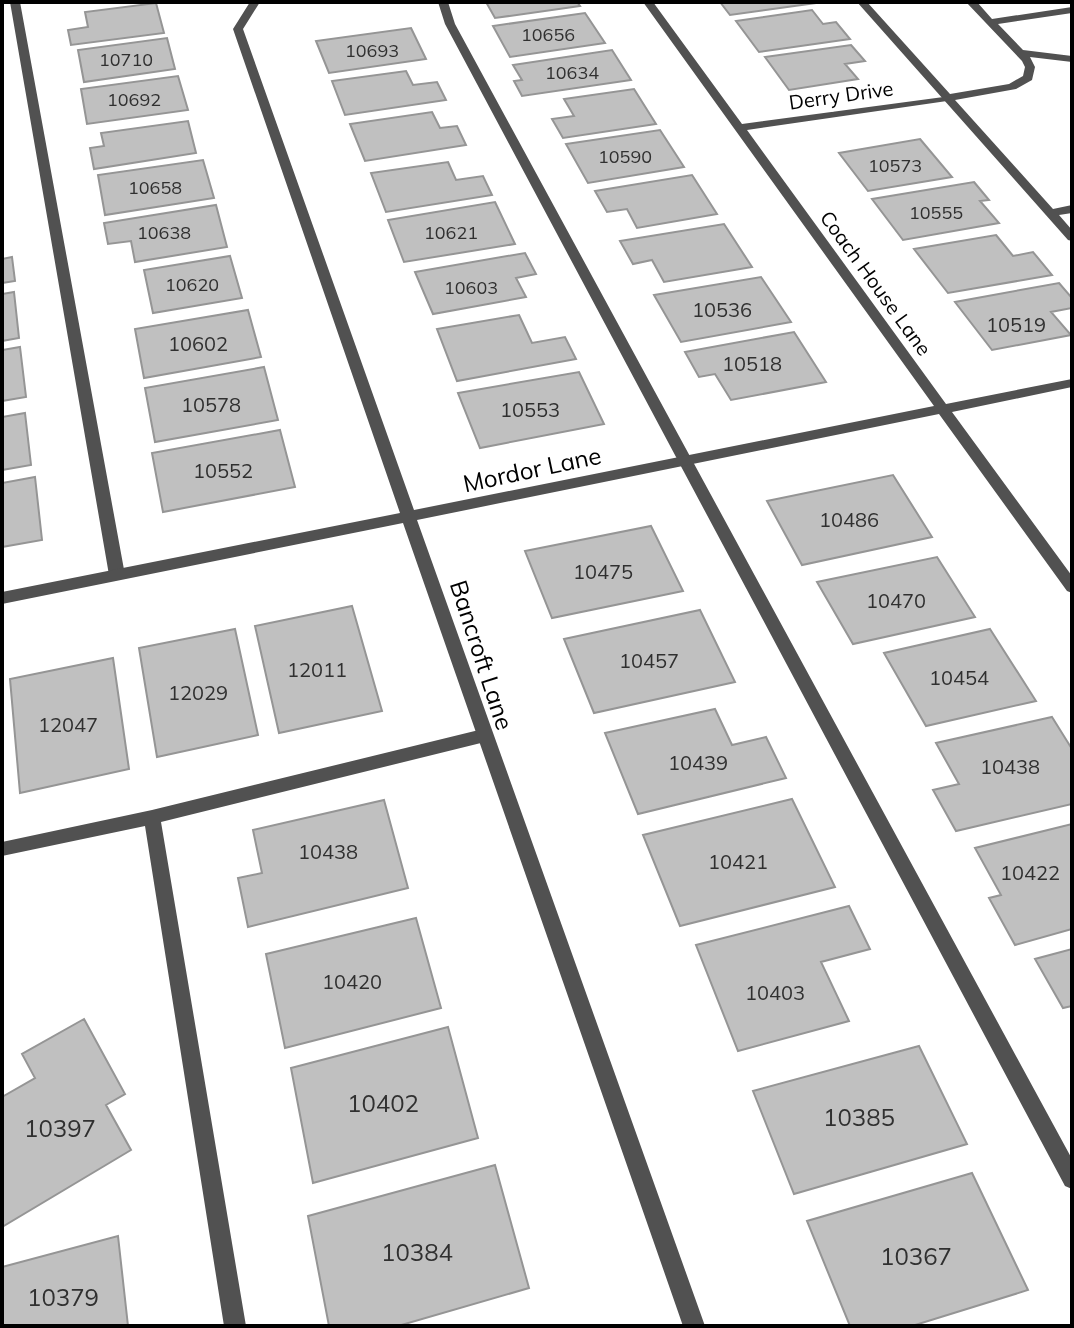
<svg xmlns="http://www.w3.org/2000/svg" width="1074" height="1328" font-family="Mulish,sans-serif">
<rect width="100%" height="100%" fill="#fff"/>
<!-- building -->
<path fill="#c0c0c0" stroke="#959595" stroke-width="2" d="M 486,2 L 577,2 L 580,6 L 495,18 Z
M 720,2 L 815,2 L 816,3 L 730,15 Z
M 156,3 L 164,33 L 71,45 L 68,30 L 88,27 L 85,12 Z
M 812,10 L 823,24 L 836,22 L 850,39 L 759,52 L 736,21 Z
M 585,13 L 605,43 L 510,57 L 493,26 Z
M 411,28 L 426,59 L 329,73 L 316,41 Z
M 167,38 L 175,69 L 84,82 L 78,50 Z
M 851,45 L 865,61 L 845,64 L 858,79 L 789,90 L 765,57 Z
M 612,50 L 631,80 L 522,96 L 514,81 L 522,80 L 513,65 Z
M 406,71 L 413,85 L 437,82 L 446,100 L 345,115 L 332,81 Z
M 178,76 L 188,110 L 87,124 L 81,89 Z
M 634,89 L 656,124 L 563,138 L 552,119 L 574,116 L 564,99 Z
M 432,112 L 440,128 L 457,126 L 466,145 L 365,161 L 350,124 Z
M 188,121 L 196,153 L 94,169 L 90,148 L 104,146 L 101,133 Z
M 660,130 L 684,167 L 588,183 L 566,144 Z
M 920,139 L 952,177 L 868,191 L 839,153 Z
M 203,160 L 214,198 L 105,215 L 98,175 Z
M 448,162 L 456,180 L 483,176 L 492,195 L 386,212 L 371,173 Z
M 692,175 L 717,214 L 637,228 L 627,209 L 607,212 L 595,191 Z
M 974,182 L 989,200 L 980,201 L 999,223 L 903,240 L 872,199 Z
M 495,202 L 515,244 L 404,262 L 388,220 Z
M 216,205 L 227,247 L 135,262 L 131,241 L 108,244 L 104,223 Z
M 724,224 L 752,267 L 664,282 L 652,260 L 633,264 L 620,241 Z
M 996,235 L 1013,256 L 1033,252 L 1052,275 L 948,293 L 914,249 Z
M 525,253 L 536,274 L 516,278 L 526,297 L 433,314 L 415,272 Z
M 230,256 L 242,298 L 153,313 L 144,270 Z
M 12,257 L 15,281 L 2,283 L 2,259 Z
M 761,277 L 791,322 L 681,342 L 654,295 Z
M 1059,283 L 1072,298 L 1072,308 L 1051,312 L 1071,335 L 992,350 L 955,302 Z
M 14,292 L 19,338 L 2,341 L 2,294 Z
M 248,310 L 261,357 L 144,378 L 135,329 Z
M 519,315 L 532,343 L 565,337 L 576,359 L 457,381 L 437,329 Z
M 794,332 L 826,382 L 731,400 L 715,374 L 699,377 L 685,352 Z
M 20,347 L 26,397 L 2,401 L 2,350 Z
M 264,367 L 278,420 L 155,442 L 145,388 Z
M 579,372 L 604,424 L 480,448 L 458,393 Z
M 25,413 L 31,465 L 2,470 L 2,417 Z
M 280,430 L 295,487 L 163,512 L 152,453 Z
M 893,475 L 932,537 L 802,565 L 767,501 Z
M 35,477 L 42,540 L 2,547 L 2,483 Z
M 651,526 L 683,591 L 552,618 L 525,551 Z
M 937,557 L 975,617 L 853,644 L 817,582 Z
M 352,606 L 382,711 L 279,733 L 255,626 Z
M 700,610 L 735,682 L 594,713 L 564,639 Z
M 235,629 L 258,735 L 157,757 L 139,648 Z
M 990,629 L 1036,701 L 926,726 L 884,653 Z
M 113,658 L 129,769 L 20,793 L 10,679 Z
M 715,709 L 732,745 L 766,737 L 786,778 L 638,814 L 605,733 Z
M 1052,717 L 1072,749 L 1072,804 L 956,831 L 933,790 L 959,784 L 936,743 Z
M 792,799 L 835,887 L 680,926 L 643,835 Z
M 384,800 L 408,888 L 248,927 L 238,878 L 262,873 L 253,830 Z
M 1072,824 L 1072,929 L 1015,945 L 989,898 L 1001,895 L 975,848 Z
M 849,906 L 870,949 L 821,962 L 849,1021 L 738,1051 L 696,945 Z
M 416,918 L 441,1008 L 285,1048 L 266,954 Z
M 1072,949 L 1072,1006 L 1063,1008 L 1035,959 Z
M 84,1019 L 125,1094 L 106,1105 L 131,1150 L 2,1227 L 2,1097 L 35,1078 L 22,1054 Z
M 448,1027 L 478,1138 L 313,1183 L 291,1068 Z
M 919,1046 L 967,1144 L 794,1194 L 753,1091 Z
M 495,1165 L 529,1288 L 398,1326 L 329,1326 L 308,1216 Z
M 972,1173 L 1028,1290 L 912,1326 L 850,1326 L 807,1221 Z
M 118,1236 L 128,1326 L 2,1326 L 2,1267 Z"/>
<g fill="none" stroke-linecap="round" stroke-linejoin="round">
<!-- lane -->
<path fill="#515151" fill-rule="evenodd" d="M 10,2 L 20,2 L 125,575 L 117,580 L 109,575 Z
M 438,2 L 448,2 L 455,24 L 1072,1159 L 1072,1189 L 1065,1186 L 445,24 Z
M 857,2 L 867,2 L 950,94 L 1009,84 L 1023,76 L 1025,67 L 1022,61 L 966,2 L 977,2 L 992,19 L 1072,7 L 1072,13 L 998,24 L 1023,50 L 1072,56 L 1072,62 L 1030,57 L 1035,67 L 1032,80 L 1016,89 L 955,100 L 1053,209 L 1072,205 L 1072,213 L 1059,215 L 1072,230 L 1072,241 L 1068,240 Z
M 483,729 L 489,731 L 491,736 L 489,741 L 161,822 L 246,1326 L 224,1326 L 145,826 L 2,856 L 2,842 L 152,810 Z"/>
<!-- street -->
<path fill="#515151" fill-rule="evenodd" d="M 250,2 L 260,2 L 243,29 L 414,510 L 934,406 L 643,2 L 653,2 L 742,124 L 951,96 L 952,98 L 947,101 L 747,130 L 946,404 L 1072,379 L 1072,387 L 952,412 L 1072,576 L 1072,593 L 1067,591 L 939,414 L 417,520 L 705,1326 L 683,1326 L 403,523 L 2,604 L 2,592 L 400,513 L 233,29 Z"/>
</g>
<g text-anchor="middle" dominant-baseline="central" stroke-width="6" stroke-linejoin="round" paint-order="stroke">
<!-- far-number labels -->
<g font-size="18" fill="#303030">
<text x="548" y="34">10656</text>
<text x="372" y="50">10693</text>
<text x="126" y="59">10710</text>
<text x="572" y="72">10634</text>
<text x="134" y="99">10692</text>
<text x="625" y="156">10590</text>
<text x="895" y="165">10573</text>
<text x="155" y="187">10658</text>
<text x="936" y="212">10555</text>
<text x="164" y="232">10638</text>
<text x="451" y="232">10621</text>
<text x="192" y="284">10620</text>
<text x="471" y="287">10603</text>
</g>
<!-- far-street labels -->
<g font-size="20" fill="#000" stroke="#fff">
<text transform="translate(841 95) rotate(-8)">Derry Drive</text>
<text transform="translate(876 283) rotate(54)">Coach House Lane</text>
</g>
<!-- number labels -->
<g font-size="20" fill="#303030">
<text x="722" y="309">10536</text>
<text x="1016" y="324">10519</text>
<text x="198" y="343">10602</text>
<text x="752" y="363">10518</text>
<text x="211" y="404">10578</text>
<text x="530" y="409">10553</text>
<text x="223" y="470">10552</text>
<text x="849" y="519">10486</text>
<text x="603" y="571">10475</text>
<text x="896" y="600">10470</text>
<text x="649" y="660">10457</text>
<text x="317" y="669">12011</text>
<text x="959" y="677">10454</text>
<text x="198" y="692">12029</text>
<text x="68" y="724">12047</text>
<text x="698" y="762">10439</text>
<text x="1010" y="766">10438</text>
<text x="328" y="851">10438</text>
<text x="738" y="861">10421</text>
<text x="1030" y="872">10422</text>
<text x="352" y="981">10420</text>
<text x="775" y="992">10403</text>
</g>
<!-- street labels -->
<g font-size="24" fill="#000" stroke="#fff">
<text transform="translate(532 469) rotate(-12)">Mordor Lane</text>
<text transform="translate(482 655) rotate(72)">Bancroft Lane</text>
</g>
<!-- near-number labels -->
<g font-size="24" fill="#303030">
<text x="383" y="1103">10402</text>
<text x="859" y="1117">10385</text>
<text x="60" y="1128">10397</text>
<text x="417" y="1252">10384</text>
<text x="916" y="1256">10367</text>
<text x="63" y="1297">10379</text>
</g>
</g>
<!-- border -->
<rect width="1074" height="1328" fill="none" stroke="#000000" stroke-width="8"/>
</svg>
